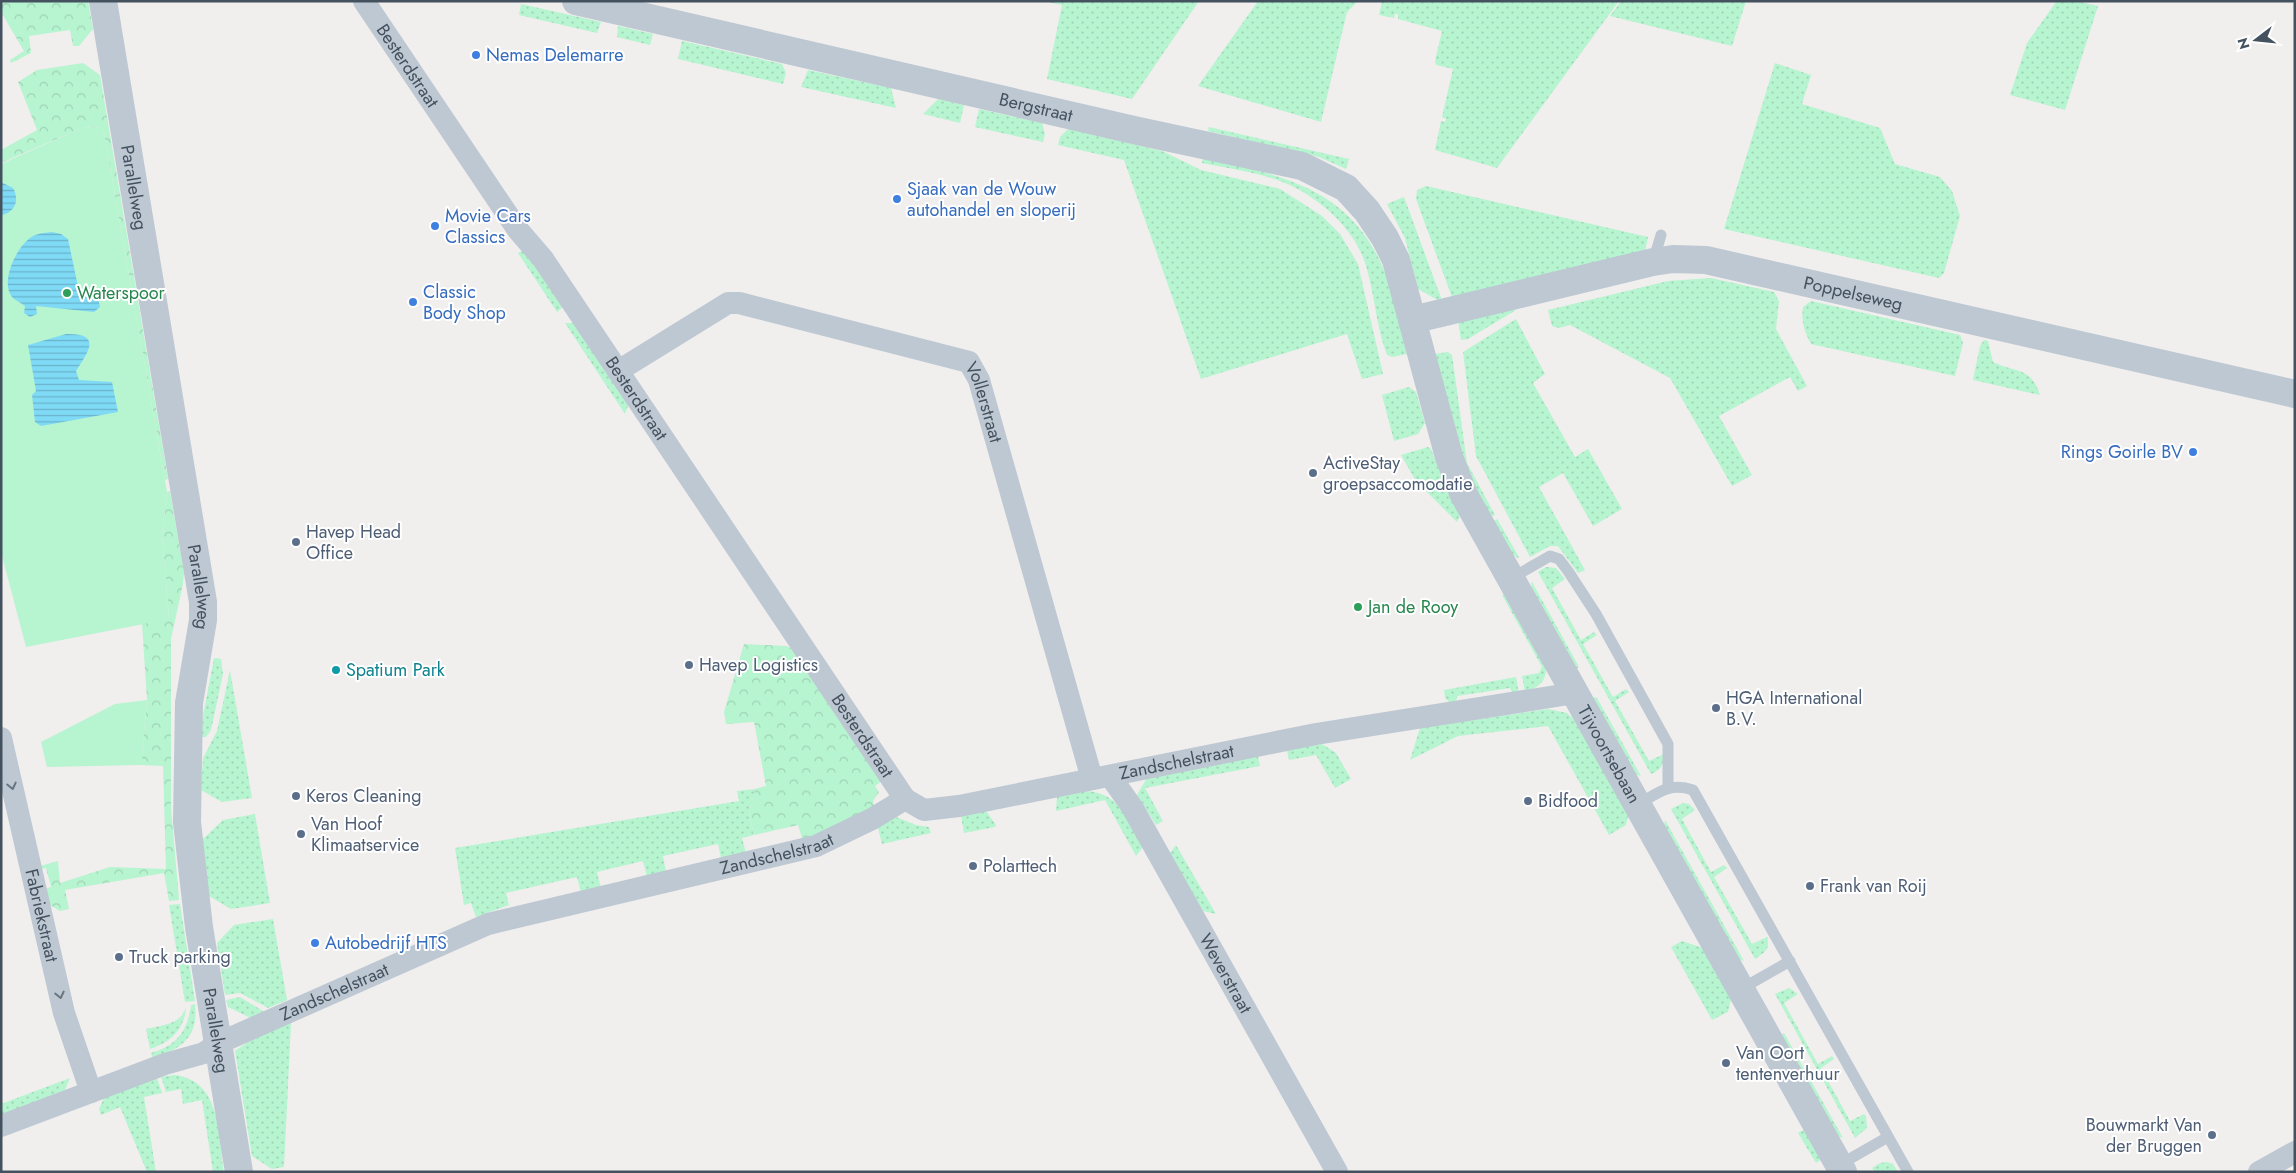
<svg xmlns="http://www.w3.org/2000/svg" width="2296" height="1173" font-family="Jost,sans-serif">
<defs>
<pattern id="grass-dots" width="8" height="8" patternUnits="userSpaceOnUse" patternTransform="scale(1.25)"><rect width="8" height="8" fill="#b7f4d0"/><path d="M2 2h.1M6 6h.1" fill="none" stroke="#9fd3b5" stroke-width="1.8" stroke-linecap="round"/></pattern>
<pattern id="forest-crowns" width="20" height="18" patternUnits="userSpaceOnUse" patternTransform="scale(1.25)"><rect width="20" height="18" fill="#b7f4d0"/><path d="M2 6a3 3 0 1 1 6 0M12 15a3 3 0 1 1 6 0" fill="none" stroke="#9fd3b5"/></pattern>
<pattern id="water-rules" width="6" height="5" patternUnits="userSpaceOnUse" patternTransform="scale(1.25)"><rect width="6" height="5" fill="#7fdaf6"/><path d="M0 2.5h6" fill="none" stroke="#6ab3ca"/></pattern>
</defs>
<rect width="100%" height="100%" fill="#f1eeee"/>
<!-- grass -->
<path fill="url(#grass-dots)" d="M 1199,1 L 1132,99 L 1047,79 L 1062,5 L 1042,1 Z
M 1258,1 L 1358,1 L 1347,12 L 1321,122 L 1198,86 Z
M 1382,1 L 1619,1 L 1497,168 L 1435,150 L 1441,121 L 1445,122 L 1446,119 L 1442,117 L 1453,69 L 1436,65 L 1435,61 L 1442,31 L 1398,19 L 1398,14 L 1395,14 L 1394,18 L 1379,15 Z
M 1621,1 L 1746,1 L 1732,46 L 1610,16 Z
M 2054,1 L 2076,1 L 2098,6 L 2065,110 L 2010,95 L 2027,43 L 2056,2 Z
M 521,4 L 601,22 L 597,33 L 519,15 Z
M 618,26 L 653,34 L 650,45 L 617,37 Z
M 682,41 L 782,64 L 786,73 L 783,84 L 678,59 Z
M 1775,63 L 1811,75 L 1802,104 L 1880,128 L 1895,164 L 1940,177 L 1952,191 L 1960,216 L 1944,273 L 1939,278 L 1724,229 Z
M 808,70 L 891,88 L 896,108 L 801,87 Z
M 938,99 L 964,105 L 960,123 L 923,114 Z
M 979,109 L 1042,123 L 1045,134 L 1043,142 L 975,127 Z
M 1209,127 L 1349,159 L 1346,169 L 1319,157 L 1208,131 Z
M 1068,129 L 1162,151 L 1201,170 L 1280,189 L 1322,216 L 1340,234 L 1358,264 L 1383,374 L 1362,379 L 1347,334 L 1201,379 L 1124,160 L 1058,145 L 1060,137 Z
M 1203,158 C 1273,174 1340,184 1377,255 C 1393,285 1399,321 1407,354 L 1392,357 L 1387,355 C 1376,327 1375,295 1366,266 C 1356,229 1316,194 1280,181 C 1255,172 1228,168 1202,163 Z
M 1426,186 L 1648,237 L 1645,252 L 1453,300 L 1416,199 L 1417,190 Z
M 1404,197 L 1443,303 L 1418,289 L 1405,238 L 1387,204 Z
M 524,250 L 564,306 L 557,312 L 518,253 Z
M 1711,278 L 1774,292 L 1779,301 L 1776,329 L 1807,386 L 1798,391 L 1790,377 L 1719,416 L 1752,475 L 1732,486 L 1670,378 L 1570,325 L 1559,328 L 1552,326 L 1548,310 L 1668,281 Z
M 1811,301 L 1960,335 L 1963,343 L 1955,376 L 1811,344 C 1804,331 1801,321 1803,307 Z
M 1510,307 L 1516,310 L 1468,339 L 1461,340 L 1458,320 Z
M 1516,319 L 1545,374 L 1533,383 L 1575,457 L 1588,449 L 1622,509 L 1593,526 L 1563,473 L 1539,487 L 1585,570 L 1578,573 L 1558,546 L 1550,546 L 1530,557 L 1476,456 L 1463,352 Z
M 565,323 L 575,323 L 629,403 L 625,414 Z
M 1984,340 L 1988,341 L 1993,362 C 2015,373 2031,366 2040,395 L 1973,380 L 1980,346 Z
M 1448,352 L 1452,355 L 1467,463 L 1495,515 L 1489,518 L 1469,479 L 1435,354 Z
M 1409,387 L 1416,392 L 1425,423 L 1418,434 L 1394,441 L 1382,395 Z
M 1428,447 L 1431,449 L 1442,477 L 1461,513 L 1457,522 L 1416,481 L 1401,455 Z
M 1497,519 L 1519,557 L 1518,558 L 1511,554 L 1491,522 Z
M 1546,567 L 1556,568 L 1565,579 L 1552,588 L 1581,640 L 1594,632 L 1597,635 L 1583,644 L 1613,697 L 1626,689 L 1629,692 L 1615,701 L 1649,761 L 1664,754 C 1663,766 1662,769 1651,774 L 1538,572 Z
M 1532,582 L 1578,665 L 1578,668 L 1574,669 L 1531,589 Z
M 1506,593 L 1546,666 C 1547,682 1538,688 1525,692 L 1522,676 L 1539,673 L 1542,667 L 1502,595 Z
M 214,658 L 221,659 L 223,674 L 211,730 L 206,737 L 199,737 Z
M 230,670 L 252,798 L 222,802 L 201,790 L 203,758 L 217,731 Z
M 1516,677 L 1519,694 L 1513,694 L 1510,688 L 1457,696 L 1456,703 L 1451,704 L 1445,698 L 1444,690 Z
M 1595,697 L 1597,698 L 1641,776 L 1634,774 L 1590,699 Z
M 1548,709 L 1567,713 L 1578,723 L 1629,812 L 1626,825 L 1609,835 L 1548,726 L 1458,736 L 1410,760 L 1420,728 Z
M 1322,744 L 1336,753 L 1351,779 L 1335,788 L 1316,755 L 1289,760 L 1287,750 Z
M 1258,756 L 1260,766 L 1145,788 L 1163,821 L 1156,825 L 1137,795 L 1147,778 Z
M 755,789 L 749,813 L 754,835 L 742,838 L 746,853 L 721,858 L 718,844 L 663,856 L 666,872 L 647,877 L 643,861 L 597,872 L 601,888 L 581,893 L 577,877 L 506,893 L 509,905 L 476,917 L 471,903 L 464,905 L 455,848 L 739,801 L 737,791 Z
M 1087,791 C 1121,794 1128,821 1143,847 L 1136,856 L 1105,800 L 1056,811 L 1057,797 Z
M 1683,803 L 1689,804 L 1695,810 L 1682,819 L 1711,872 L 1724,865 L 1727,868 L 1714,877 L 1752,944 L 1767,937 C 1771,949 1764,953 1755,959 L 1671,809 Z
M 986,811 L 996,825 L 995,827 L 964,833 L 961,816 Z
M 255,814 L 270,903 L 231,909 L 209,896 L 202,840 L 223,820 Z
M 896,817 L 916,825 L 929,827 L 931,833 L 882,844 L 877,824 Z
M 1665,820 L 1744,961 L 1738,959 L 1664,826 Z
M 1176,845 L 1216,914 L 1203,911 L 1170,853 Z
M 180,904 L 195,1001 L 185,1002 L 169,905 Z
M 273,919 L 287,1000 L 268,1008 L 240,993 L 225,995 L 217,943 L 234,925 Z
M 1682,941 L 1706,949 L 1732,996 L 1728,1012 L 1712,1020 L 1671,947 Z
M 1789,988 L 1798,994 L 1784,1003 L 1818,1064 L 1832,1056 L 1834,1059 L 1821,1068 L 1850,1121 L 1864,1114 L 1866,1116 L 1867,1128 L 1855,1138 L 1775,994 Z
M 240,997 L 268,1014 L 255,1020 L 228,1007 L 226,1000 Z
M 195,1004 C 199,1038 181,1048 153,1059 L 151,1053 C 176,1046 188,1031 191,1005 Z
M 186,1007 C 185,1029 170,1043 150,1049 L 146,1029 C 162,1025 181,1025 186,1007 Z
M 289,1021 L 291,1024 L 284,1167 L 272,1169 L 252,1156 L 235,1051 L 258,1035 Z
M 1784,1033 L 1843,1138 L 1837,1136 L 1779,1037 Z
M 174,1075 C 222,1080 218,1136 224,1172 L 213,1172 L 202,1100 L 183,1104 L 181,1089 L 166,1092 L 161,1077 Z
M 70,1078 L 65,1090 L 1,1116 L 1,1104 Z
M 157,1078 L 162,1093 L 144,1097 L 156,1172 L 147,1172 L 120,1107 L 101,1115 L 99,1109 L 104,1098 Z
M 1805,1129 L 1822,1159 L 1816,1163 L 1798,1133 Z
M 1887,1162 L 1893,1164 L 1898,1172 L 1875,1172 L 1872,1168 L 1880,1163 Z"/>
<!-- forest -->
<path fill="url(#forest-crowns)" d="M 1,1 L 88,1 L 93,29 L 79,46 L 73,46 L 70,30 L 29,36 L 31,53 L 11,63 L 10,60 L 24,51 L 1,12 Z
M 83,63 L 100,75 L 168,479 L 165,480 L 103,127 L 82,128 L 1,163 L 1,150 L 37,130 L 18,82 L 37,70 Z
M 170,491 L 184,573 L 183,584 L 171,639 L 171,807 L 179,900 L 169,901 L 164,873 L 65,890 L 69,909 L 60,911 L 50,905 L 44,889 L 51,887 L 46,868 L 40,869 L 40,866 L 58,861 L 60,883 L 110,867 L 166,869 L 163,766 L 141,765 L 147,700 L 142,624 L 169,618 L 162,534 L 167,492 Z
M 744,644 L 786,646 L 793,649 L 882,781 L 875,786 L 879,792 L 873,801 L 875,810 L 803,841 L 798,825 L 754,835 L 749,813 L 755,789 L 766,786 L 754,722 L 726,724 L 724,712 Z"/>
<!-- garden -->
<path fill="#b7f4d0" d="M 103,127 L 167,492 L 162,534 L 169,619 L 26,647 L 1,552 L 1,164 L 82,128 Z
M 147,700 L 141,765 L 47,767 L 41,742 L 115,704 Z"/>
<!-- water -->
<path fill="url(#water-rules)" d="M 1,182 L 13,188 C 20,200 15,213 1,215 Z
M 52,232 L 61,234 L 68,239 L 80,296 L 98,298 L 100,307 L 94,312 L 36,306 L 37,314 L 30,317 L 24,313 L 25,306 C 21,303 15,300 12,297 C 0,282 16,248 30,238 C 37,233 44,233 52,232 Z
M 66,334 C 104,333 87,353 76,371 L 79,380 L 112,382 L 118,412 L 41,426 L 35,422 L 32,395 L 36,391 L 28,345 Z"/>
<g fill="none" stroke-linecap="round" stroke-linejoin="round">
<!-- service -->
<path stroke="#bdc8d2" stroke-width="11" d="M 1653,262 L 1661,235
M 1510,579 L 1550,556 L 1559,559 L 1568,571 L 1596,614 L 1668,744 L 1668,787
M 1637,805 C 1658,793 1669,782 1693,790 L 1908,1172
M 1741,989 L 1790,961
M 1839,1165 L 1888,1137"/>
<!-- minor -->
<g stroke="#bdc8d2" stroke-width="22">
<path id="s1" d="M 364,1 L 518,230 L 543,259 L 905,799"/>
<path id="s2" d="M 618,371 L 728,303 L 739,303 L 969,362 L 979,380 L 1092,779"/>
<path id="s3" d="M 1,738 L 64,1013 L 91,1092"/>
<path id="s4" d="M 1110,776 L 1132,807 L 1337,1172"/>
<path id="s5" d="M 1,1126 L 165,1064 L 204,1053 L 219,1043 L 488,924 L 816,846 L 872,819 L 905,799 L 924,810 L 959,806 L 1316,734 L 1575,693"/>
<path d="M 2259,1172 L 2295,1152"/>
</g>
<!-- tertiary -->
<g stroke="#bdc8d2" stroke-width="28">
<path id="s6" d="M 103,1 L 203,602 L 203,620 L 189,703 L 187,822 L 199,927 L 239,1172"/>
<path id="s7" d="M 576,1 L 1138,131 L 1302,166 L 1346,188 L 1367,211 L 1385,238 L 1396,260 L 1449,457 L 1464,495 L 1843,1172"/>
<path id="s8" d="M 1412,320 L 1653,262 L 1673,259 L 1706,260 L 2295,394"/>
</g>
</g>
<!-- one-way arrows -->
<defs><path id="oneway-chevron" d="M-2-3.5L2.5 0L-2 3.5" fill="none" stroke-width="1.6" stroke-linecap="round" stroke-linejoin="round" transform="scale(1.25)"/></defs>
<g stroke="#687581">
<use href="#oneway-chevron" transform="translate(12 786) rotate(77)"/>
<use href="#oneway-chevron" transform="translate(60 995) rotate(77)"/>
</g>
<!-- markers -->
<g fill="#3f7fe0" stroke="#fff" stroke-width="2">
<circle cx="476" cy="55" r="5"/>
<circle cx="897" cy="199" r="5"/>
<circle cx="435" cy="226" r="5"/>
<circle cx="413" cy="302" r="5"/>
<circle cx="2193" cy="452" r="5"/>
<circle cx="315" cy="943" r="5"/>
</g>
<g fill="#2e9e5b" stroke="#fff" stroke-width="2">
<circle cx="67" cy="293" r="5"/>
<circle cx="1358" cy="607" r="5"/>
</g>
<g fill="#5c6f8a" stroke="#fff" stroke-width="2">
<circle cx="1313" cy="473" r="5"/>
<circle cx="296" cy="542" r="5"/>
<circle cx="689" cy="665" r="5"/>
<circle cx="1716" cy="708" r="5"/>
<circle cx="296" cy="796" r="5"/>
<circle cx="1528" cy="801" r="5"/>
<circle cx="301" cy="834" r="5"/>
<circle cx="973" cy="866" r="5"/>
<circle cx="1810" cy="886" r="5"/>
<circle cx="119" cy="957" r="5"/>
<circle cx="1726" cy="1063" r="5"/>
<circle cx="2212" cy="1135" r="5"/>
</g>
<circle fill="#0f9aa8" stroke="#fff" stroke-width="2" cx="336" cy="670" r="5"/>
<g text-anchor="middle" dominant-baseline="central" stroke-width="4" stroke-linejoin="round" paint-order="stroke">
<!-- shop labels -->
<g font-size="18" fill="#366cbe" stroke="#fff" text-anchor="start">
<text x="486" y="55">Nemas Delemarre</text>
<text x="907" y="189">Sjaak van de Wouw<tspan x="907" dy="21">autohandel en sloperij</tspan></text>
<text x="445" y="216">Movie Cars<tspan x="445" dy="21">Classics</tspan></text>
<text x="423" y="292">Classic<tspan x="423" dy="21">Body Shop</tspan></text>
<text x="2183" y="452" text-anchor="end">Rings Goirle BV</text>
<text x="325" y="943">Autobedrijf HTS</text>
</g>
<!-- street labels -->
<g font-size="18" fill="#44515e" stroke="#fff">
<text stroke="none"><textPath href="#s1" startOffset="78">Besterdstraat</textPath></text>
<text stroke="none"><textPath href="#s7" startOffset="472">Bergstraat</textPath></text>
<text stroke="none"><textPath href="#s6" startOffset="189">Parallelweg</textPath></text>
<text stroke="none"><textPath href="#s8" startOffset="452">Poppelseweg</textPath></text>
<text stroke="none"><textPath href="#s1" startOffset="482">Besterdstraat</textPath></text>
<text stroke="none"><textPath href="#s2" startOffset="421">Vollerstraat</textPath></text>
<text stroke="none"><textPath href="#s6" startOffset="594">Parallelweg</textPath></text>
<text stroke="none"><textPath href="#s1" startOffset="888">Besterdstraat</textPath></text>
<text stroke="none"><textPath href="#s7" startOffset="1424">Tijvoortsebaan</textPath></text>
<text stroke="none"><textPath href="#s5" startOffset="1245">Zandschelstraat</textPath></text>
<text stroke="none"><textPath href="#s5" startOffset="825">Zandschelstraat</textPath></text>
<text stroke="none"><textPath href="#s3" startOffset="182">Fabriekstraat</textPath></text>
<text stroke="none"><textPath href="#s4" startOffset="229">Weverstraat</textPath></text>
<text stroke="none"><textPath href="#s5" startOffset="360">Zandschelstraat</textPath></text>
<text stroke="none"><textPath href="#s6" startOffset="1041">Parallelweg</textPath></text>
</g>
<!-- leisure labels -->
<g font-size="18" fill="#27864d" stroke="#fff" text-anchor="start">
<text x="77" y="293">Waterspoor</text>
<text x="1368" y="607">Jan de Rooy</text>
</g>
<!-- service labels -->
<g font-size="18" fill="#4e5e75" stroke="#fff" text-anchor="start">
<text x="1323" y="463">ActiveStay<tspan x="1323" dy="21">groepsaccomodatie</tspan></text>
<text x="306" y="532">Havep Head<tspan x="306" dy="21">Office</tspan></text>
<text x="699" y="665">Havep Logistics</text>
<text x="1726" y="698">HGA International<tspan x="1726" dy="21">B.V.</tspan></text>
<text x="306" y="796">Keros Cleaning</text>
<text x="1538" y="801">Bidfood</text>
<text x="311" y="824">Van Hoof<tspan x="311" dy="21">Klimaatservice</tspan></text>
<text x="983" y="866">Polarttech</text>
<text x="1820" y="886">Frank van Roij</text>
<text x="129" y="957">Truck parking</text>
<text x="1736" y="1053">Van Oort<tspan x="1736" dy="21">tentenverhuur</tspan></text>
<text x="2202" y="1125" text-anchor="end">Bouwmarkt Van<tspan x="2202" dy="21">der Bruggen</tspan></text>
</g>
<!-- culture labels -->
<g font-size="18" fill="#0d838f" stroke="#fff" text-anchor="start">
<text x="346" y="670">Spatium Park</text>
</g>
</g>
<!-- border -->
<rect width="2296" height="1173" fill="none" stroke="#44515e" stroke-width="5"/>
<!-- north arrow -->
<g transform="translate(2256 40) rotate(254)" stroke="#ffffff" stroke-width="4" paint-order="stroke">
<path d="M0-4L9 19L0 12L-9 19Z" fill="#44515e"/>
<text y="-8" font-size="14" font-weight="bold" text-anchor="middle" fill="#44515e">N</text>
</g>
</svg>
